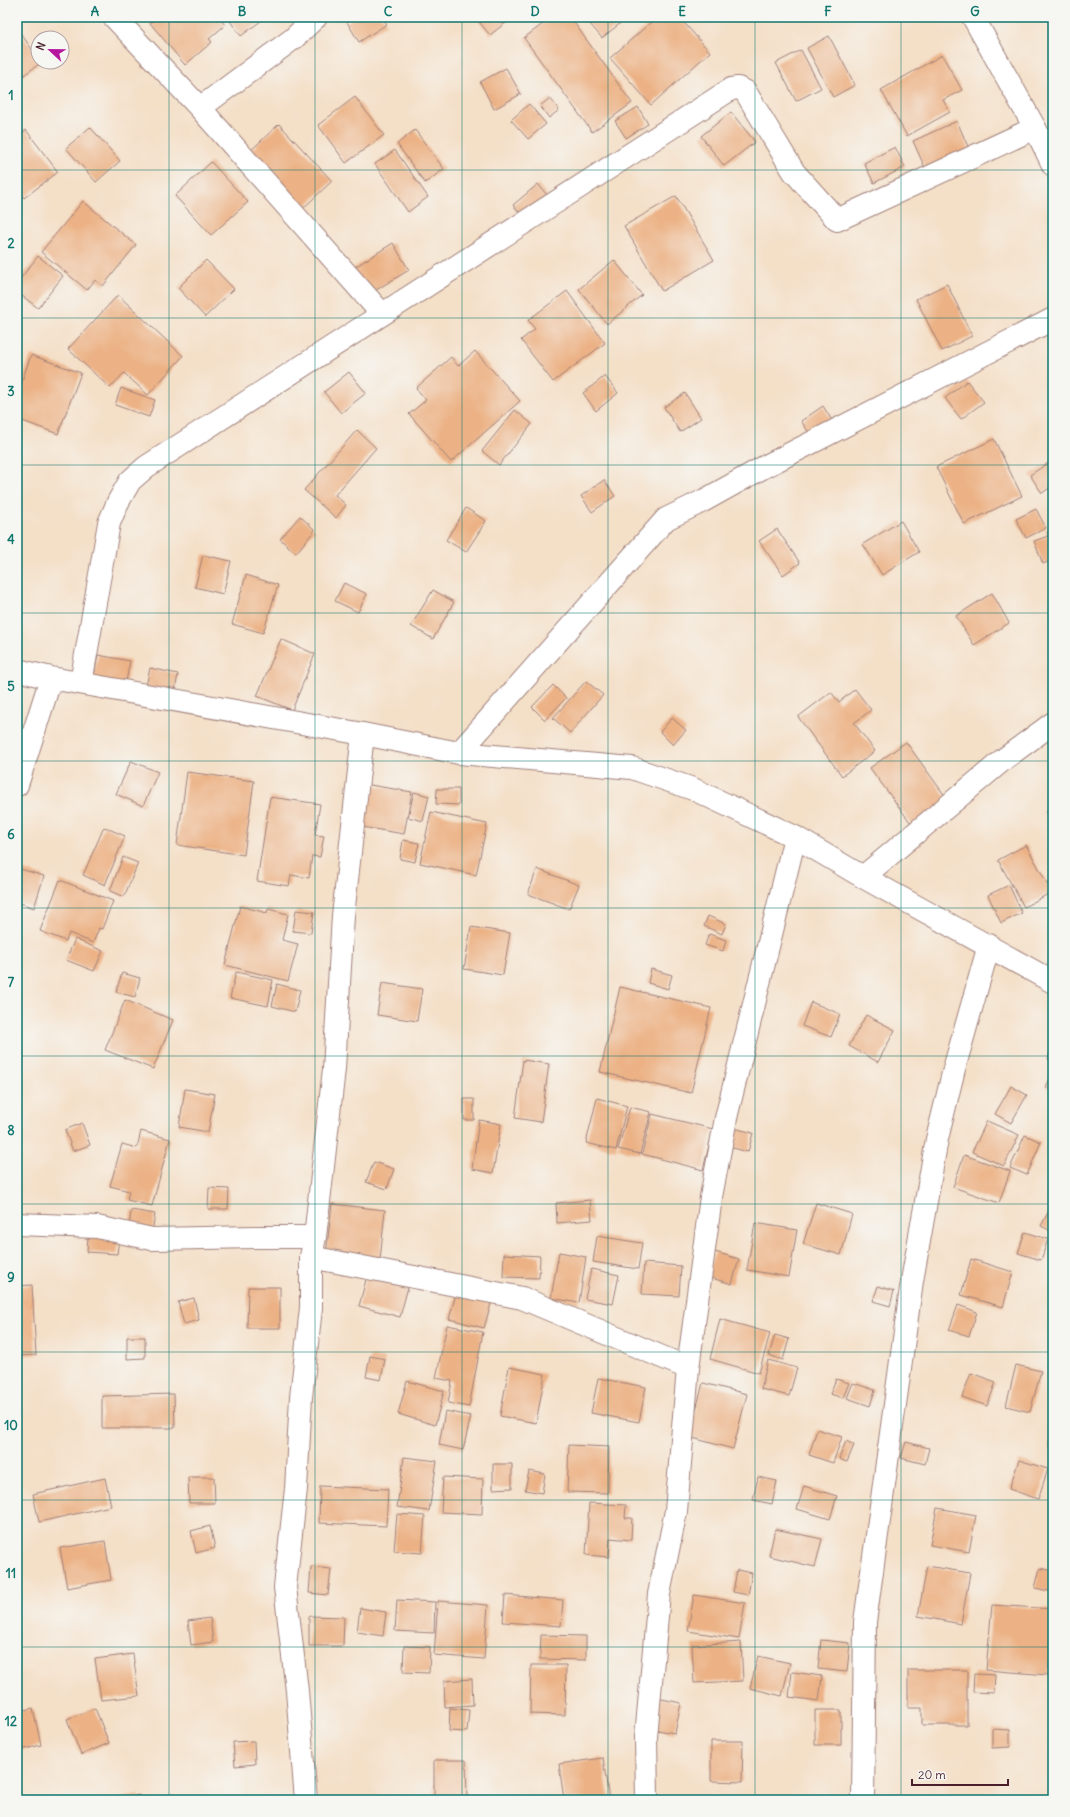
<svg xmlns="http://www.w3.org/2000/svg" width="1070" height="1817" font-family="Delius,sans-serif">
<rect width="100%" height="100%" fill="#f6f6f2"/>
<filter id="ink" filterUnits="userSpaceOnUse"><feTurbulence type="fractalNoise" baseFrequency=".025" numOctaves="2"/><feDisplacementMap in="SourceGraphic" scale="8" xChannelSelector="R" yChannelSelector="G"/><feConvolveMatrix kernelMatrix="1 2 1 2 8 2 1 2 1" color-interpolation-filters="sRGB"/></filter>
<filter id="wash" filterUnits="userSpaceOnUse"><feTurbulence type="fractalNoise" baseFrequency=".012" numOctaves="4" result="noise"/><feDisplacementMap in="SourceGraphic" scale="16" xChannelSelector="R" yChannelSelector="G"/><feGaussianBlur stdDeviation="0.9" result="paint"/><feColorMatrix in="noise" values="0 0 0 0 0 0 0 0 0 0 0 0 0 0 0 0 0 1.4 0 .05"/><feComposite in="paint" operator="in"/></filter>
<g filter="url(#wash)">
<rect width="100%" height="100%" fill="#f4dfc7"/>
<g id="blocks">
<!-- building -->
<path fill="#ecb286" d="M 157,17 L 219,17 L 225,25 L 209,39 L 212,42 L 185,65 L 150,23 Z
M 227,17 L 266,17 L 241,36 Z
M 355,17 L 382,17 L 387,24 L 359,42 L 347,22 Z
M 475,17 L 513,17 L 490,35 Z
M 552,17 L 570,17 L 632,103 L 592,132 L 524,38 Z
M 584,17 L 619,17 L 623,21 L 602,38 Z
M 657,17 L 679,17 L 710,52 L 651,105 L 610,58 Z
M 17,28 L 38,58 L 38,62 L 42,62 L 17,80 Z
M 829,36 L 855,85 L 833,97 L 807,48 Z
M 801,50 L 821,88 L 796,101 L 776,63 Z
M 942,55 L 962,90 L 943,100 L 950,112 L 907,136 L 881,90 Z
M 506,68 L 521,94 L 494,109 L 480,82 Z
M 355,97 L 384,135 L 346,163 L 318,125 Z
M 550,98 L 559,110 L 549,118 L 540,106 Z
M 529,104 L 546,124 L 528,139 L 511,120 Z
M 638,107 L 648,124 L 626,138 L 615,121 Z
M 731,112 L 755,142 L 724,166 L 701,136 Z
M 957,121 L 969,149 L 925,168 L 913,141 Z
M 279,124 L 332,181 L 298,213 L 245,156 Z
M 90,127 L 120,161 L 96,182 L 66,148 Z
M 26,130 L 58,172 L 24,198 L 17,188 L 17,137 Z
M 415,130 L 444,169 L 425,183 L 397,144 Z
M 895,147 L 905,167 L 874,183 L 864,163 Z
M 395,150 L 428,197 L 408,212 L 375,164 Z
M 211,162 L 248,202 L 211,235 L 175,196 Z
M 538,184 L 551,200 L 526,220 L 513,205 Z
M 676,196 L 714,260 L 662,291 L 624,226 Z
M 83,201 L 136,245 L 103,286 L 95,280 L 87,290 L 41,252 Z
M 393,243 L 409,270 L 366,296 L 350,270 Z
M 38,256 L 63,276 L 38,308 L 17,292 L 17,283 Z
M 206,260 L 234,289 L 205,317 L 178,288 Z
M 614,260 L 642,295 L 607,324 L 579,289 Z
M 947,284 L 972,336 L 942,351 L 916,299 Z
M 567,291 L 605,343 L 553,382 L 521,340 L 535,329 L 528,320 Z
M 118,295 L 183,356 L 148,395 L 124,373 L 110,388 L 68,349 Z
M 475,351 L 520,401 L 451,462 L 409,414 L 426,400 L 416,388 L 451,357 L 458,366 Z
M 31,355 L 81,373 L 58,434 L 17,419 L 17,395 Z
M 349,372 L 366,393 L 341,413 L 324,392 Z
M 605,376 L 618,393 L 596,411 L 583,393 Z
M 967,381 L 984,402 L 961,419 L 945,398 Z
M 121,388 L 155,400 L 149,417 L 115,405 Z
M 685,393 L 701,418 L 680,432 L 664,407 Z
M 823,406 L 833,422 L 812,437 L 801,421 Z
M 515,410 L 532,424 L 499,465 L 482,451 Z
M 357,430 L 376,448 L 335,495 L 346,505 L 336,518 L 304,490 Z
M 994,439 L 1022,496 L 964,524 L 936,467 Z
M 1053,460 L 1053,486 L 1042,493 L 1030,475 Z
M 604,480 L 615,496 L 592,512 L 581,496 Z
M 466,508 L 486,521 L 466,552 L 446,540 Z
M 1036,509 L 1046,528 L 1026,538 L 1016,519 Z
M 300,516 L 315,530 L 296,553 L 280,539 Z
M 901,521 L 919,552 L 882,575 L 863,544 Z
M 777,529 L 800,563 L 783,575 L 759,541 Z
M 1053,529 L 1053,560 L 1043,564 L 1034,541 L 1048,536 L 1047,532 Z
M 203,555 L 231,561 L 223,594 L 195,587 Z
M 246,575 L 278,585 L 263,633 L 232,624 Z
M 344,583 L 367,594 L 358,612 L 335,601 Z
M 433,590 L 454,602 L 433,639 L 411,626 Z
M 992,593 L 1009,623 L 974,645 L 956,616 Z
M 281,639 L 315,654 L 292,710 L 257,696 Z
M 98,655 L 130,661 L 125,687 L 93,681 Z
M 150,668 L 178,674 L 174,697 L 145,691 Z
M 586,681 L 603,695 L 570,733 L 553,718 Z
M 553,685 L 566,698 L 545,720 L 532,707 Z
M 855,689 L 871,710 L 854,723 L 875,751 L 842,776 L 798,717 L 831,692 L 839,702 Z
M 672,718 L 686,730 L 673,745 L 660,732 Z
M 906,742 L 948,800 L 913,826 L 870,768 Z
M 131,761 L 158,772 L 143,806 L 116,794 Z
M 187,772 L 254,781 L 244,855 L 177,845 Z
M 364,784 L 412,792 L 404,834 L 356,826 Z
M 437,789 L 459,789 L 459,805 L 436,804 Z
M 414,792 L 429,796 L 423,821 L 408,817 Z
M 270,797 L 320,804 L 315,835 L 324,836 L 320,857 L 312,856 L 309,878 L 291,875 L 289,886 L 257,881 Z
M 1053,809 L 1053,826 L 1046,812 Z
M 431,812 L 487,824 L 476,875 L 420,863 Z
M 104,827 L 125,836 L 105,885 L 83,875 Z
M 403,840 L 419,843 L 415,862 L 400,859 Z
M 1026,845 L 1052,892 L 1024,907 L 998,860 Z
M 123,857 L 138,863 L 124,897 L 110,891 Z
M 17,868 L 44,876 L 34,908 L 17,902 Z
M 537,869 L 579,885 L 569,909 L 528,894 Z
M 60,880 L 113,901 L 102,929 L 99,928 L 93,943 L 69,933 L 66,941 L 40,931 Z
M 1009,885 L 1022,913 L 1001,923 L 988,895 Z
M 240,906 L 267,913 L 268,909 L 288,914 L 282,940 L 298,944 L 288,981 L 225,965 Z
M 296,910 L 314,912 L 311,933 L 293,931 Z
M 708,916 L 726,924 L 722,934 L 704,926 Z
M 471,927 L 510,933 L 503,975 L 464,969 Z
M 709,934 L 726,940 L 723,951 L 705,945 Z
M 75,939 L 103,951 L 94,971 L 66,960 Z
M 651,969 L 672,975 L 668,989 L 648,983 Z
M 236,972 L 273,980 L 268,1006 L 230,998 Z
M 122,973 L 140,978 L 135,997 L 116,992 Z
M 382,983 L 422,989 L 417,1021 L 377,1015 Z
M 277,984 L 300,990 L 295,1012 L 272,1006 Z
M 620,987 L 711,1008 L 691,1093 L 600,1072 Z
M 125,1000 L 173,1020 L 153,1069 L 105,1050 Z
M 811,1002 L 840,1014 L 831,1037 L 802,1026 Z
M 866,1015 L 895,1030 L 878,1062 L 849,1046 Z
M 1053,1044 L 1053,1061 L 1048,1059 Z
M 523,1060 L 549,1064 L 541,1122 L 515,1118 Z
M 1053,1072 L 1053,1090 L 1046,1087 Z
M 1011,1086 L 1027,1095 L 1011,1123 L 995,1114 Z
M 185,1089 L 215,1094 L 208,1132 L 179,1127 Z
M 597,1098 L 627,1106 L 616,1150 L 586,1143 Z
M 464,1099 L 474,1099 L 474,1120 L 464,1120 Z
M 630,1107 L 651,1112 L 640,1154 L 618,1149 Z
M 652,1114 L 713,1129 L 703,1170 L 642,1154 Z
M 479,1120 L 501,1124 L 493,1173 L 472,1169 Z
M 987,1121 L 1019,1135 L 1004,1166 L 972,1152 Z
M 82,1123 L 90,1145 L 73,1151 L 65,1130 Z
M 734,1128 L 753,1133 L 748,1152 L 729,1147 Z
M 141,1131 L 170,1139 L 152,1206 L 127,1200 L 129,1191 L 110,1186 L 122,1144 L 137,1148 Z
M 1025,1135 L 1041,1142 L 1027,1175 L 1010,1168 Z
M 964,1155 L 1010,1171 L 999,1203 L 953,1187 Z
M 374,1162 L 394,1169 L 387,1189 L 366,1182 Z
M 209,1188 L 229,1189 L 228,1209 L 208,1209 Z
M 590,1200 L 592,1220 L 557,1223 L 556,1203 Z
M 816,1203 L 852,1214 L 841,1255 L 803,1244 Z
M 1053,1203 L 1053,1232 L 1041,1226 Z
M 332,1204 L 385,1210 L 380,1261 L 326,1255 Z
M 131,1210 L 155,1214 L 152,1233 L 129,1229 Z
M 755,1223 L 797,1230 L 789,1277 L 747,1270 Z
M 1025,1232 L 1048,1239 L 1041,1260 L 1018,1253 Z
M 88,1236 L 119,1238 L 117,1254 L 87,1252 Z
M 597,1236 L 642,1243 L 638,1269 L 593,1262 Z
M 559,1252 L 586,1257 L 579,1303 L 551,1298 Z
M 715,1252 L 739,1259 L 732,1284 L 708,1277 Z
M 504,1254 L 540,1256 L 539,1278 L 503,1277 Z
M 971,1259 L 1013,1272 L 1003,1307 L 961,1295 Z
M 644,1263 L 681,1266 L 679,1296 L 642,1294 Z
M 591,1269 L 619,1275 L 613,1304 L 585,1299 Z
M 367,1276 L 408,1287 L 400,1317 L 359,1306 Z
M 32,1285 L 36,1355 L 17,1356 L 17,1286 Z
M 878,1286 L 894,1291 L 890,1306 L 873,1301 Z
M 248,1287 L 280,1287 L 280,1328 L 247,1328 Z
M 457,1290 L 492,1300 L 484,1328 L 449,1319 Z
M 194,1298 L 199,1320 L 184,1324 L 178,1302 Z
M 958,1305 L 977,1312 L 969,1336 L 949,1330 Z
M 720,1319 L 770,1333 L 759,1373 L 710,1359 Z
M 447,1325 L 483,1332 L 469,1407 L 448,1403 L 452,1381 L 436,1378 Z
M 775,1335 L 789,1339 L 783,1360 L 769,1355 Z
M 127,1337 L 145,1337 L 145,1358 L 127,1359 Z
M 370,1356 L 385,1359 L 381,1380 L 366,1377 Z
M 768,1360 L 797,1368 L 789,1396 L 761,1389 Z
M 1016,1365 L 1041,1371 L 1030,1412 L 1006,1406 Z
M 509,1367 L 545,1374 L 536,1423 L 500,1416 Z
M 971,1373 L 996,1382 L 987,1406 L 962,1397 Z
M 598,1378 L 646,1387 L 639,1422 L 591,1413 Z
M 836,1379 L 849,1383 L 843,1398 L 830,1394 Z
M 407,1381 L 444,1391 L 435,1425 L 398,1414 Z
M 703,1383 L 747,1394 L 733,1449 L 689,1437 Z
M 853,1383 L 875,1390 L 870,1406 L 847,1398 Z
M 174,1394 L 175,1428 L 102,1428 L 102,1396 Z
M 445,1411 L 471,1416 L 463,1450 L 439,1445 Z
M 817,1429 L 842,1437 L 833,1463 L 809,1455 Z
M 1052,1429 L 1053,1429 L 1053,1448 L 1049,1447 Z
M 846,1441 L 854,1445 L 847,1462 L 839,1459 Z
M 906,1442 L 929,1448 L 925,1464 L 901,1458 Z
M 569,1445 L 609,1447 L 608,1493 L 567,1492 Z
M 404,1457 L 437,1461 L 429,1511 L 397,1507 Z
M 1019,1460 L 1048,1469 L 1038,1499 L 1009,1489 Z
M 493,1464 L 512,1464 L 512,1488 L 493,1489 Z
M 529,1471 L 545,1474 L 542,1493 L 525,1490 Z
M 188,1477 L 214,1477 L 215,1503 L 189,1503 Z
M 443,1477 L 483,1479 L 482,1514 L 441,1512 Z
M 758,1477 L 777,1481 L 772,1504 L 753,1500 Z
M 105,1478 L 111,1506 L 39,1522 L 33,1494 Z
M 320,1486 L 388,1489 L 386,1526 L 319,1523 Z
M 804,1486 L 837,1496 L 830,1519 L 797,1509 Z
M 589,1503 L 626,1505 L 625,1518 L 632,1518 L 631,1540 L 610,1538 L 609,1557 L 586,1555 Z
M 937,1508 L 976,1515 L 969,1552 L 930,1545 Z
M 397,1514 L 425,1516 L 422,1553 L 394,1551 Z
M 210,1526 L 215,1548 L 196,1553 L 191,1531 Z
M 775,1529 L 822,1539 L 815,1567 L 769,1556 Z
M 105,1541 L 111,1580 L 67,1588 L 60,1548 Z
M 927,1566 L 970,1573 L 961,1624 L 918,1616 Z
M 311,1567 L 331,1569 L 328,1595 L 309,1593 Z
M 1040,1568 L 1053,1571 L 1053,1592 L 1035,1588 Z
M 737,1570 L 752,1573 L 748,1595 L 733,1592 Z
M 505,1595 L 563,1600 L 561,1626 L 503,1622 Z
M 694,1595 L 745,1603 L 739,1639 L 688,1631 Z
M 397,1600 L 435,1602 L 434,1633 L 395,1631 Z
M 438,1601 L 488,1605 L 484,1659 L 434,1655 Z
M 992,1605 L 1053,1609 L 1048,1675 L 986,1670 Z
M 360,1608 L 386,1612 L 383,1636 L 357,1632 Z
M 309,1616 L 344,1617 L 343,1646 L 309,1646 Z
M 210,1618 L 213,1642 L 191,1645 L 188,1621 Z
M 541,1635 L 586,1636 L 586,1660 L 540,1659 Z
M 821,1640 L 850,1643 L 847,1672 L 818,1669 Z
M 741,1642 L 743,1681 L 694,1683 L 692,1645 Z
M 404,1646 L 430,1647 L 429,1673 L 403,1672 Z
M 133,1654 L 139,1696 L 101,1700 L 95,1659 Z
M 758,1656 L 790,1663 L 782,1696 L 750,1688 Z
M 531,1665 L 566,1665 L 565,1715 L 530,1714 Z
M 908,1670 L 967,1670 L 967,1725 L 922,1725 L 922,1708 L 908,1708 Z
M 792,1672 L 822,1676 L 819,1701 L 789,1697 Z
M 974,1674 L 995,1675 L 994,1693 L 973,1692 Z
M 472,1679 L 473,1705 L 445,1707 L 444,1681 Z
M 657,1698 L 681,1703 L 675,1733 L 651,1729 Z
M 33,1708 L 41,1745 L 17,1751 L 17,1712 Z
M 95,1708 L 109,1743 L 81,1755 L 67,1719 Z
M 450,1708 L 469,1710 L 467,1732 L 449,1731 Z
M 815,1710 L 841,1710 L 841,1745 L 815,1745 Z
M 992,1729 L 1010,1730 L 1010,1747 L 992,1748 Z
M 254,1741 L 255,1764 L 235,1766 L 233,1742 Z
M 711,1741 L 743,1741 L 742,1782 L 711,1781 Z
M 603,1758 L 609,1800 L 564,1800 L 559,1764 Z
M 434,1760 L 466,1760 L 467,1800 L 434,1800 Z
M 139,1795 L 139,1800 L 115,1800 L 115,1799 Z"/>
</g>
</g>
<g filter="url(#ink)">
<use href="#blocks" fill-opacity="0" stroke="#9f7f79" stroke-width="1"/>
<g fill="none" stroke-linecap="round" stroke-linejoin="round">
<defs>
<path id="minor" d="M 114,17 L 200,108 L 382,314
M 973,17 L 1035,128 L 1053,165
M 200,108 L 294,38 L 316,17
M 17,670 L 51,678 L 363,734 L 459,753 L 632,768 L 693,789 L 795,837 L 863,877 L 1053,982
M 81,683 L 109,523 L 118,502 L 130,481 L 146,467 L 731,89 L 738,88 L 745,91 L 794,172 L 837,220 L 1035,128
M 459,753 L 666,519 L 703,501 L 764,467 L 1053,319
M 17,785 L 51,678
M 863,877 L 1004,759 L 1053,723
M 17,1224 L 97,1227 L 152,1239 L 256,1237 L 315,1237
M 311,1257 L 522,1298 L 688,1368
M 306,1800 L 297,1691 L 285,1587 L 296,1489 L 301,1397 L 311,1308 L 311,1257 L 315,1237 L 334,1069 L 343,916 L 363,734
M 647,1800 L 646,1737 L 659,1594 L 676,1511 L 688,1368 L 711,1197 L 726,1118 L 795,837
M 863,1800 L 865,1622 L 912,1281 L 937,1139 L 954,1069 L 989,945"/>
</defs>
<!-- minor casing -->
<use href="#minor" stroke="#9f7f79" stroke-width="24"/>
<!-- minor -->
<use href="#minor" stroke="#fff" stroke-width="22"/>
</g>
</g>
<!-- grid -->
<path fill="none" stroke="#0f766e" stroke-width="1" stroke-opacity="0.55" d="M 169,17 L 169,1800M 315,17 L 315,1800M 462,17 L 462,1800M 608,17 L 608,1800M 755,17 L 755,1800M 901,17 L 901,1800M 17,170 L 1053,170M 17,318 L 1053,318M 17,465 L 1053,465M 17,613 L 1053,613M 17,761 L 1053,761M 17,908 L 1053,908M 17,1056 L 1053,1056M 17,1204 L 1053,1204M 17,1352 L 1053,1352M 17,1500 L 1053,1500M 17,1647 L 1053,1647"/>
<!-- margin -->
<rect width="1070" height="1817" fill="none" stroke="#f6f6f2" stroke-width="44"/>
<!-- north arrow -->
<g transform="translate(50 50) rotate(292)"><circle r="19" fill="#f6f6f2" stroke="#b1a0a2"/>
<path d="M0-3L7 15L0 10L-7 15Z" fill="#b5179e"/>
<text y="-6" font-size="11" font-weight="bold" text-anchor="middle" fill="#4a1f2b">N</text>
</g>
<!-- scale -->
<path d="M912 1779v6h96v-6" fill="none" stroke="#4a1f2b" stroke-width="2"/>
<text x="918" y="1779" font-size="12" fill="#4a1f2b" stroke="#f6f6f2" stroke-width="3" paint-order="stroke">20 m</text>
<rect x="22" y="22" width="1026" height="1773" fill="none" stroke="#0f766e" stroke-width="1.5"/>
<g font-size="13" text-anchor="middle" font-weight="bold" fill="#0f766e">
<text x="95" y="16">A</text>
<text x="242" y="16">B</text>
<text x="388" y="16">C</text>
<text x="535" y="16">D</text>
<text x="682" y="16">E</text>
<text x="828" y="16">F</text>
<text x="975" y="16">G</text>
<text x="11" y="100">1</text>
<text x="11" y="248">2</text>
<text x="11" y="396">3</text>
<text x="11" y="544">4</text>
<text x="11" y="691">5</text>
<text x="11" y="839">6</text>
<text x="11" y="987">7</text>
<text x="11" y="1135">8</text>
<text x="11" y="1282">9</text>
<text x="11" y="1430">10</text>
<text x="11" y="1578">11</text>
<text x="11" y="1726">12</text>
</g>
</svg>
